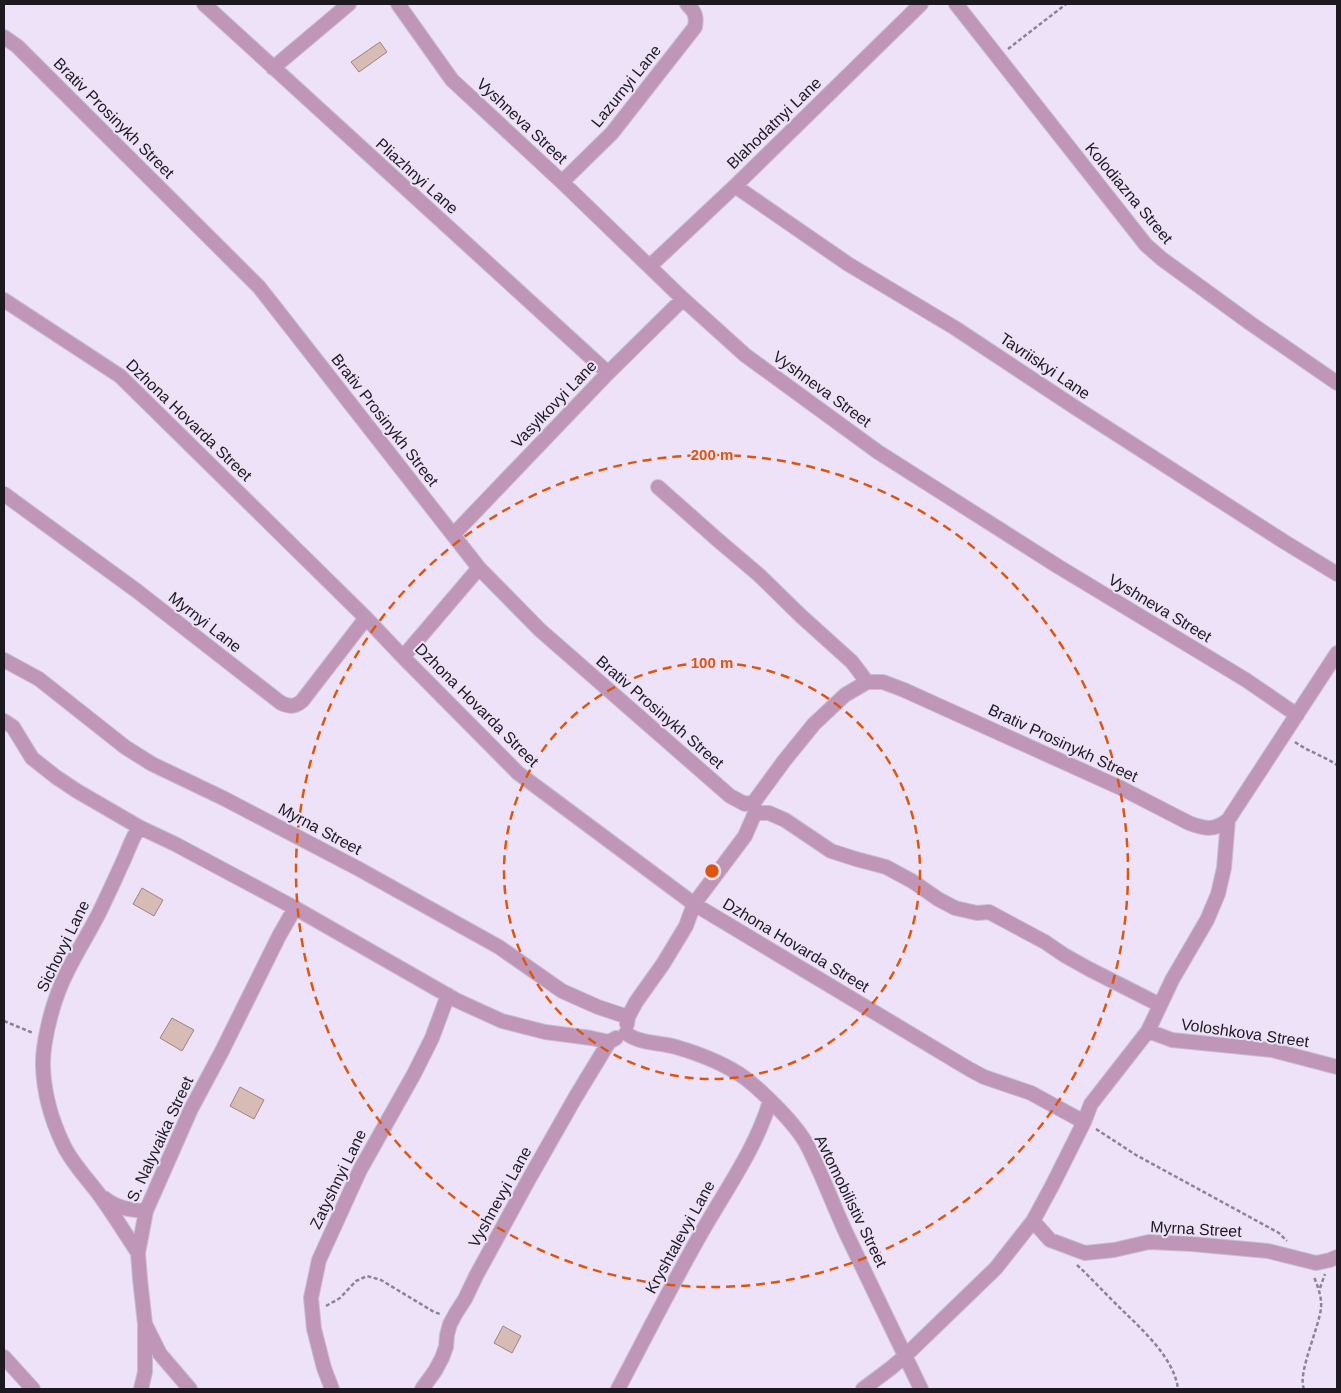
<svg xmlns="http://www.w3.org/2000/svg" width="1341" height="1393" font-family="Arial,sans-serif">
<rect width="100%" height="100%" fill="#eee2f8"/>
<!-- building -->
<path fill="#d6bcb4" stroke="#9d857e" d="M 380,42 L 387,52 L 359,72 L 351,62 Z
M 142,888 L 163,900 L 154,916 L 133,904 Z
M 172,1018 L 194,1030 L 182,1051 L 160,1038 Z
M 240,1087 L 264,1100 L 254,1119 L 230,1106 Z
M 503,1326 L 521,1336 L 512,1353 L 494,1343 Z"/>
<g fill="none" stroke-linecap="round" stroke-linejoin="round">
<defs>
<path id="minor" d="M 204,4 L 608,373
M 398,4 L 452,80 L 562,182 L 683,299 L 745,355 L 878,452 L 1059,567 L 1246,680 L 1297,715
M 956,4 L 1146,245 L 1162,259 L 1250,323 L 1337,383
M 4,37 L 17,46 L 259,287 L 479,568 L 540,630 L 730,796 L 745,804 L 754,802
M 273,68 L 349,4
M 562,182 L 612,133 L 695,27 C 697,16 695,12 687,4
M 735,186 L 848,264 L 955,328 L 1076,408 L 1283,541 L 1337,574
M 650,266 L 735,186 L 921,4
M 4,300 L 120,376 L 366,618 L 403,657 L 518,773 L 694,904 L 969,1069 L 984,1077 L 1031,1093 L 1084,1122
M 658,487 L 719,541 L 759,575 L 801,616 L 852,662 L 867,682
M 4,494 L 137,591 L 281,703 C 290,707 295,707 302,701 L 366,618
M 453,535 L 608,373 L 683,299
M 403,657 L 479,568
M 4,660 L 39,679 L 125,747 L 152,764 L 223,798 L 357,868 L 499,947 L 562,991 L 598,1007 L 628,1017
M 867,682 L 883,682 L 904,690 L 1121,788 L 1189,823 C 1205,829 1214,831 1228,820
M 4,721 L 13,727 L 32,758 L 56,777 L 77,791 L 139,827 L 175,844 L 295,908 L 456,1000 L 502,1021 L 545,1032 L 591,1038 L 609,1042
M 755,813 L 769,813 L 785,820 L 831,851 L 856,859 L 886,867 L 912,881 L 938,899 L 955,908 L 977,913 L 989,912 L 1045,942 L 1064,955 L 1089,969 L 1160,1005
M 627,1024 L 628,1017 L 636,1002 L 663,964 L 686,926 L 694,904 L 745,836 L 755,813 L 754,802 L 784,761 L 814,724 L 845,695 L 867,682
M 1148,1031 L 1172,1040 L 1272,1050 L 1337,1067
M 626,1033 C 639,1044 659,1042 676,1047 C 700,1054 724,1063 745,1078 C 763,1092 796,1124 807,1145 C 822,1174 833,1205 847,1235 C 872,1286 896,1338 921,1389
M 104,1198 C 116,1208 130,1210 146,1211
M 1033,1221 L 1050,1240 L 1085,1253 L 1114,1250 L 1149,1242 L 1192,1244 L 1268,1251 L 1316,1263 L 1330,1260 L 1337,1257
M 138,1253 C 125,1233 112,1212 98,1193 C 86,1177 71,1162 63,1144 C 52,1121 44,1093 43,1067 C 42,1046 51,1010 59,990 C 70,961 88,936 101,909 C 107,896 114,882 120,868 C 127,854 131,840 139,827
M 4,1357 L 33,1389
M 141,1389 L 145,1372 L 145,1327
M 190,1389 L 160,1354 L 145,1324 L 140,1279 L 138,1253 L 146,1211 L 191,1109 L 222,1051 L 279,936 L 295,908
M 332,1389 L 324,1368 L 314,1329 L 311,1298 L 319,1260 L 360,1170 L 414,1074 L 432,1038 L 448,995
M 422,1389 L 435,1371 L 442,1358 L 446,1347 L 447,1335 L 450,1324 L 456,1313 L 465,1299 L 476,1276 L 529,1179 L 575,1098 L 609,1042 L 616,1038
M 618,1389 C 646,1336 673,1282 703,1230 C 727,1188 756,1148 770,1101
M 863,1389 L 891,1368 L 905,1356 L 996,1268 L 1033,1221 L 1053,1184 L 1084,1122 L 1091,1104 L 1148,1031 L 1172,980 L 1207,920 L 1218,894 L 1224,868 L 1228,820 L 1337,653"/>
</defs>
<!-- minor casing -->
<use href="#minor" stroke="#c8bed1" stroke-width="16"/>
<!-- path -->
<path stroke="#8c8393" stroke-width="2.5" stroke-dasharray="4 2.5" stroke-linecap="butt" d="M 1008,49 L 1066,4
M 1295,742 C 1309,752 1324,756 1337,765
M 4,1021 L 33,1033
M 1096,1129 L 1136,1155 L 1279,1233 L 1287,1241
M 1077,1265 C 1090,1277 1102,1290 1115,1303 C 1138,1326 1174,1356 1178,1389
M 1320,1288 L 1325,1274
M 326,1306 L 340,1298 L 356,1281 L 367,1276 L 381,1280 L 434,1312 L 440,1314
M 1304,1389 C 1297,1374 1319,1328 1321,1308 C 1322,1297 1318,1287 1314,1277"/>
<!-- minor -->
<use href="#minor" stroke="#bf96b8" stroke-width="14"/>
</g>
<!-- distance rings -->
<g fill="none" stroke="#de560d" stroke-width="2.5" stroke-dasharray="9 6">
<circle cx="712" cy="871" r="208"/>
<circle cx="712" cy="871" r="416"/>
</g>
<g text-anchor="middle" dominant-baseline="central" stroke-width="4" stroke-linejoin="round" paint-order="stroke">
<!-- street labels -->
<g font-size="16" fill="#1d1921" stroke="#eee2f8">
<text transform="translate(626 86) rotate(-51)">Lazurnyi Lane</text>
<text transform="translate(114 118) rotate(45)">Brativ Prosinykh Street</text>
<text transform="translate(522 121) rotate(43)">Vyshneva Street</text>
<text transform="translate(774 123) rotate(-44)">Blahodatnyi Lane</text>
<text transform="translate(417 176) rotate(42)">Pliazhnyi Lane</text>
<text transform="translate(1129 193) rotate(50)">Kolodiazna Street</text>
<text transform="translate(1045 366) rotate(34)">Tavriiskyi Lane</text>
<text transform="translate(822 389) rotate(36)">Vyshneva Street</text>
<text transform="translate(554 404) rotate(-46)">Vasylkovyi Lane</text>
<text transform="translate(189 420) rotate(44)">Dzhona Hovarda Street</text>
<text transform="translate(385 420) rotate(52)">Brativ Prosinykh Street</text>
<text transform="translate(1160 608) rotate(31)">Vyshneva Street</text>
<text transform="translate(205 622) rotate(38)">Myrnyi Lane</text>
<text transform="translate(477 705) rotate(45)">Dzhona Hovarda Street</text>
<text transform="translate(660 712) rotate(41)">Brativ Prosinykh Street</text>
<text transform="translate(1063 743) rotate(25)">Brativ Prosinykh Street</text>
<text transform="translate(320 829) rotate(28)">Myrna Street</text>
<text transform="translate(796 945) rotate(31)">Dzhona Hovarda Street</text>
<text transform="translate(63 946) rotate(-64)">Sichovyi Lane</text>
<text transform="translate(1245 1033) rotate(8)">Voloshkova Street</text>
<text transform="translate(160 1139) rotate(-65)">S. Nalyvaika Street</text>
<text transform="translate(338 1179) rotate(-64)">Zatyshnyi Lane</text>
<text transform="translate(500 1197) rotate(-61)">Vyshnevyi Lane</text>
<text transform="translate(851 1201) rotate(64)">Avtomobilistiv Street</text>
<text transform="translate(1196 1229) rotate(3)">Myrna Street</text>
<text transform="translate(680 1237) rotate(-61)">Kryshtalevyi Lane</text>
</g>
</g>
<circle cx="712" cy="871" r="8" fill="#de560d" stroke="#eee2f8" stroke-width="2.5"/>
<g font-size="15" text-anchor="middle" font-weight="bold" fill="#de560d" stroke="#eee2f8" stroke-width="4" stroke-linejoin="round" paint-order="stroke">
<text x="712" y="460">200 m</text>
<text x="712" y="668">100 m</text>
</g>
<!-- border -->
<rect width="1341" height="1393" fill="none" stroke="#1d1921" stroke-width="10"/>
</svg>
